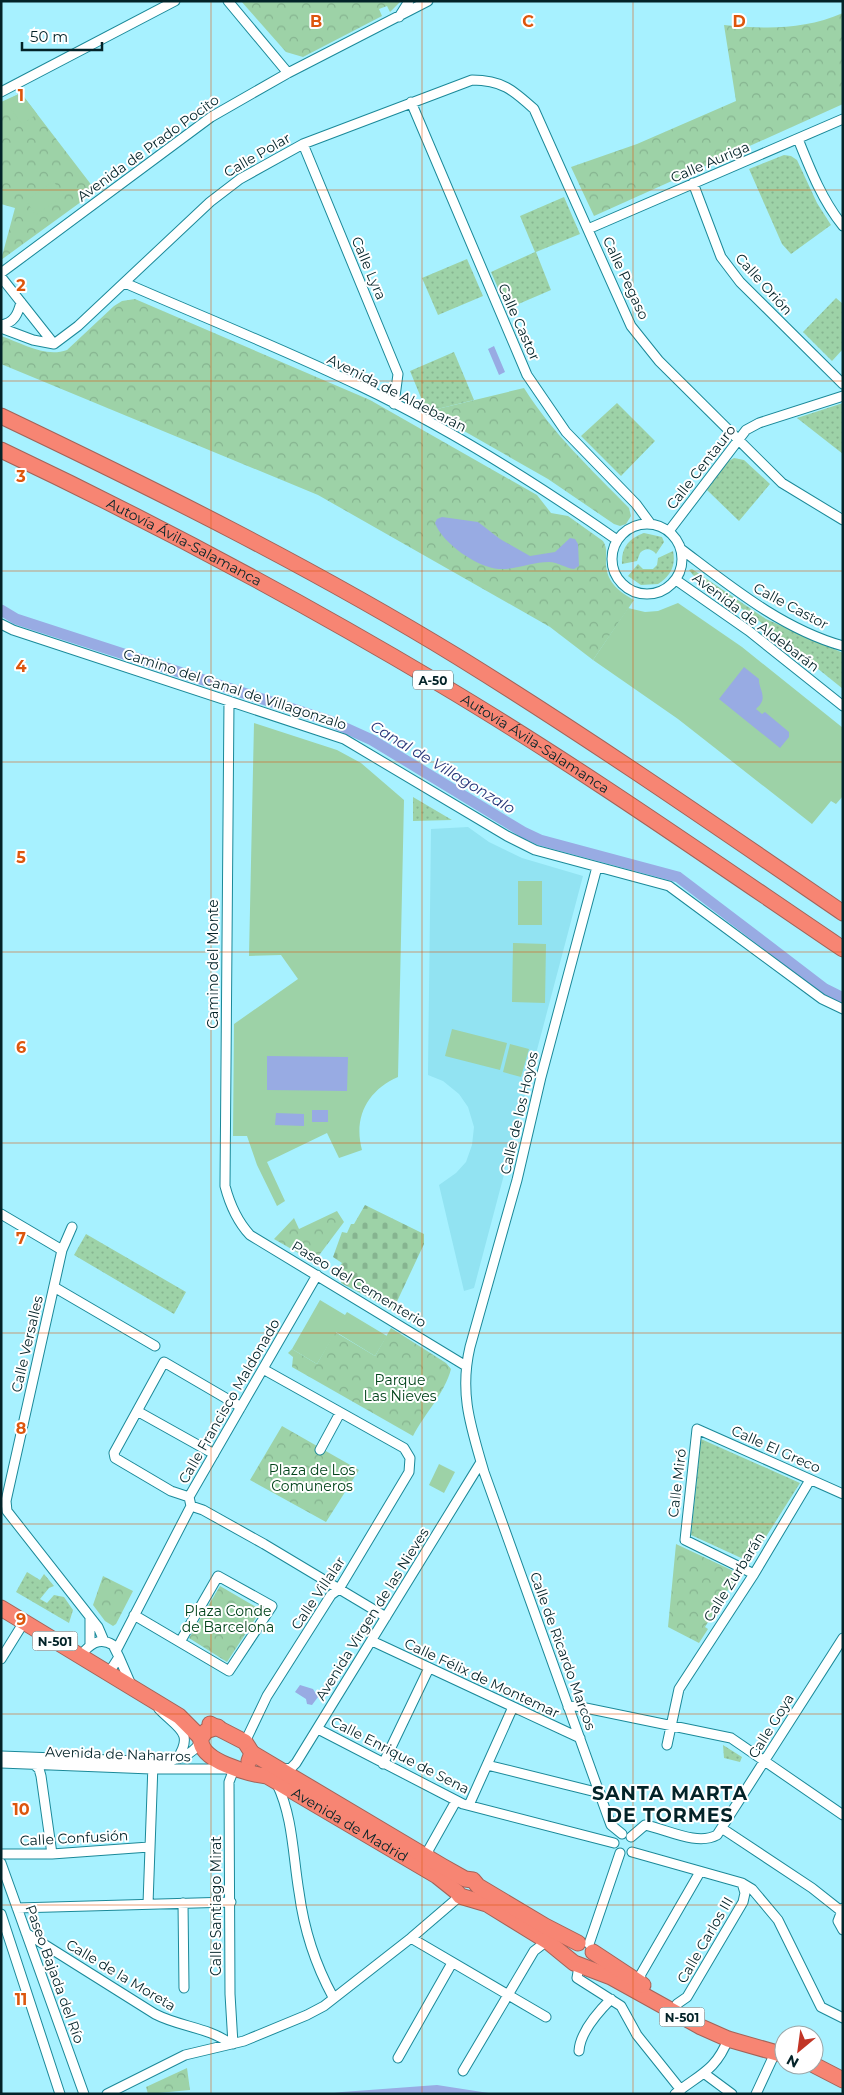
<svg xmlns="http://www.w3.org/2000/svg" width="844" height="2095" font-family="Montserrat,sans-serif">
<defs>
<pattern id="grass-dots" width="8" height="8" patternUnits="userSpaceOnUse" patternTransform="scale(1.25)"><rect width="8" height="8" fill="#9dd2a7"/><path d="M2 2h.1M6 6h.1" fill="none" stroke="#86b490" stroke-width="1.8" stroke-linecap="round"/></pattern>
<pattern id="forest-crowns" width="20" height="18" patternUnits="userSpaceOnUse" patternTransform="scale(1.25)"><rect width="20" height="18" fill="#9dd2a7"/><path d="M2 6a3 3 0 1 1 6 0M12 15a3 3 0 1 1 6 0" fill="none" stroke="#86b490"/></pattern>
<pattern id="cemetery-stones" width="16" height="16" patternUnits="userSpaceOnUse" patternTransform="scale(1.25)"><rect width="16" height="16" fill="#9dd2a7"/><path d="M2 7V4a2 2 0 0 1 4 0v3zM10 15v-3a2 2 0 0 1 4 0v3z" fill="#86b490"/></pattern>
</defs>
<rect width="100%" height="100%" fill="#a7f1ff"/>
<!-- built -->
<path fill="#92e3f2" d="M 468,827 L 489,842 L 522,858 L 583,876 L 474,1288 L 464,1291 L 439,1185 L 456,1173 L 466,1162 L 472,1145 L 474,1127 L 468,1107 L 459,1094 L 443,1081 L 428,1075 L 431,829 Z"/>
<!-- grass -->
<path fill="url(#grass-dots)" d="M 784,155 L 791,156 L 797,160 L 817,203 L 831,225 L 791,254 L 782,244 L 749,169 Z
M 564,197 L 580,234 L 536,252 L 551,290 L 507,309 L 491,272 L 535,252 L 520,216 Z
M 467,259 L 483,296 L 438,315 L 422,278 Z
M 836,298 L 843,304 L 843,349 L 832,361 L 803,332 Z
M 454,352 L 474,400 L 429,411 L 424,405 L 410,371 Z
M 617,403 L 655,441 L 621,476 L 581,436 Z
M 843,403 L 843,454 L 797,418 Z
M 734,458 L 744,460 L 770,484 L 739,521 L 707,490 L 727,462 Z
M 644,533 L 662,537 L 664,542 L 656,554 C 651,548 645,548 640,553 L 637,561 L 622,564 C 621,548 629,538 644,533 Z
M 673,551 C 676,565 671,576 658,584 L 641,585 L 628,576 L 638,564 L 643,569 L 653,569 L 657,565 L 658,558 Z
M 692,569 L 766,619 L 843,653 L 843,689 L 754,617 L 693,575 L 689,570 Z
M 413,797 L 452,820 L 413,821 Z
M 86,1234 L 186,1292 L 174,1314 L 74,1255 Z
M 701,1439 L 800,1483 L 750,1562 L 691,1535 Z
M 27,1572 L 40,1580 L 44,1574 L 54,1586 L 49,1588 L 40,1599 L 47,1603 L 54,1595 L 64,1597 L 73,1610 L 69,1623 L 16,1592 Z
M 723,1745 L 742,1757 L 740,1762 L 724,1758 Z"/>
<!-- forest -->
<path fill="url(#forest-crowns)" d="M 241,1 L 401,1 L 390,12 L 387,6 L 379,9 L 382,16 L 303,57 L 286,52 Z
M 843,13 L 843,104 L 594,216 L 571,167 L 637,144 L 736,101 L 724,25 C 767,29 803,30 843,13 Z
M 21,93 L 96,191 L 1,260 L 15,208 L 1,204 L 1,102 Z
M 135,299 L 370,400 L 537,495 L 551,513 L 568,516 L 603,541 C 607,547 606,552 606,560 C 605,580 617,591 634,600 L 593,660 L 550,627 L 318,495 L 1,364 L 1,336 C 22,343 45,358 67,350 L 114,306 L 122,301 Z
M 524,388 C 553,434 591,469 629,508 L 631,516 L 626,524 L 620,526 L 614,524 L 548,479 L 429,411 Z
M 337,1211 L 344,1222 L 314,1262 L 274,1239 L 294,1218 L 299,1229 Z
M 391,1328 L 446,1363 L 451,1369 C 445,1393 425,1413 413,1436 L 292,1367 L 293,1357 L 288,1353 L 292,1349 L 317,1364 L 335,1332 L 375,1356 Z
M 282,1426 L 359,1470 L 326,1522 L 250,1480 Z
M 676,1544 L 742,1575 L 735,1586 L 731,1585 L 705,1627 L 708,1629 L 699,1643 L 668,1627 Z
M 103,1576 L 133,1591 L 116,1624 L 113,1626 L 105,1621 L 93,1605 Z
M 220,1586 L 261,1610 L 227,1662 L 189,1638 Z
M 187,2068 L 190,2090 L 148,2094 L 146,2087 Z"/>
<!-- cemetery -->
<path fill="url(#cemetery-stones)" d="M 365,1205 L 424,1234 L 424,1244 L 393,1310 L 341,1283 L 343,1276 L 336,1272 L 342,1263 L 333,1257 L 342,1232 L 347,1233 L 351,1224 L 354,1224 Z"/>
<!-- pitch -->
<path fill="#9dd2a7" d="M 21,93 L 37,114 L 22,124 L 5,101 Z
M 53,181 L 64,195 L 36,215 L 26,201 Z
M 678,603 L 742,647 L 843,728 L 843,796 L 836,804 L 831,801 L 812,824 L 678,719 L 593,660 L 628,608 L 645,612 L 658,611 Z
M 254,723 L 337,750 L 361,763 L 404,800 L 398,1077 C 368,1090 353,1117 362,1150 L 339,1158 L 327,1133 L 267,1162 L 285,1201 L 277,1206 L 257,1165 L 247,1136 L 233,1136 L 234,1024 L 298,979 L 281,955 L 249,956 Z
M 518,881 L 542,881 L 542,925 L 518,925 Z
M 513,943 L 546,944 L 545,1003 L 512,1002 Z
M 452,1029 L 507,1043 L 500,1070 L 445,1056 Z
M 510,1044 L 529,1049 L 521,1077 L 503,1072 Z
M 320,1300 L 345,1315 L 347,1312 L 387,1336 L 375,1356 L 336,1332 L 317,1364 L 292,1349 Z
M 439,1464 L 455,1472 L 444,1493 L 429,1485 Z"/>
<!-- water -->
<path fill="#98abe3" d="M 494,346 L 505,372 L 499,375 L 488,349 Z
M 442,517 L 478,522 L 500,539 L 530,556 L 555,552 L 570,538 L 575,539 L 578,544 L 579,566 L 574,569 C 565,568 558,562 549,562 C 532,562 515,570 499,569 C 478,568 442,543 435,523 L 437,519 Z
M 744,667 L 759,679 C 758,686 766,696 761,703 C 760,706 757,707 756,709 L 762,714 L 765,712 L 789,732 L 789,737 L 780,748 L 719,699 Z
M 267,1056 L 348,1057 L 347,1091 L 267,1090 Z
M 312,1110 L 328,1110 L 328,1122 L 312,1122 Z
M 276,1113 L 304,1114 L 304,1126 L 275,1125 Z
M 300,1685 L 313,1689 L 318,1697 L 312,1705 L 307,1704 L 306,1699 L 295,1692 Z
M 437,2085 L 495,2094 L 327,2094 L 342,2092 Z"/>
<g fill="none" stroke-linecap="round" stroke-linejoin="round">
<!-- canal -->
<path stroke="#98abe3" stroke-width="11" d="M 1,610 L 16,619 L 330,721 L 372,740 L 523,832 L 540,840 L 678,877 L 825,989 L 843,998"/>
<defs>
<path id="street" d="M 228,1 L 288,73
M 399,17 L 409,1
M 1,92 L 175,1
M 411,102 L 527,375 L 566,432 L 636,504 L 650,523
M 798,139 C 810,169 822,200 843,226
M 303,144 L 398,374 L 394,404
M 693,183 L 721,257 L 740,282 L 843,384
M 588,229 L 843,119
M 1,273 L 211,117 L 288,73 L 428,1
M 1,277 L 54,344
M 125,283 C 203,317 283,349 360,386 C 450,429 536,483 617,540
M 1,325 C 14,323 18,314 21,302
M 1,328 L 33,340 L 54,344 L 78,326 L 210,202 L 240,179 L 303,144 L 472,80 C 502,80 513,90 534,109 L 631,326 L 659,361 L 782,483 L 843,520
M612 559a35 35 0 1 1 70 0a35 35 0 1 1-70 0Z
M 669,531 L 746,430 L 759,423 L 843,396
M 681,549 C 730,586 782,629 843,646
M 676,580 L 749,631 L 843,706
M 1,624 L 13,630 L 344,739 L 507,836 L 535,850 L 669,886 L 822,999 L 843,1009
M 229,701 L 225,1186 C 230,1205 237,1221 250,1235 L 466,1366
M 597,867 L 541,1077 L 517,1180 L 470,1347 C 459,1394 471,1427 484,1472 L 608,1817 L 611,1825 L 622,1834
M 1,1214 L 62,1250
M 72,1227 L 62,1250 L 6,1501 L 7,1511 L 98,1627 L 104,1641
M 54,1287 L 155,1346
M 137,1411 L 214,1454
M 320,1450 L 340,1413
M 189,1497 L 171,1491 L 115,1458 L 114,1453 L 164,1362 L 241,1407
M 191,1506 L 203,1510 L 264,1544 L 386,1617
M 754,1574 L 685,1540 L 697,1429 L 843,1494
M 134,1615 L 229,1671 L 272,1606 L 218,1576 L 180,1642
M 372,1641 L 580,1738
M 90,1645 L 90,1619
M 117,1649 L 191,1506 L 189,1497 L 317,1275
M 80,1656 C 89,1645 99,1636 113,1645 L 119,1657 L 108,1674
M 119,1657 L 132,1687
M 1,1659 L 24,1622
M 568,1707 L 576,1706 L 731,1738 L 843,1815
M 159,1709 C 177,1728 195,1732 177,1759
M 318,1729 L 463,1804 L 614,1843
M 245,1742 L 267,1696 L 331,1595 L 339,1589 L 409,1472 L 410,1458 L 404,1448 L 263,1369
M 667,1745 L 679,1689 L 754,1574 L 810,1480
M 1,1756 L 166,1762 C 181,1758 191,1755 200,1743
M 1,1763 L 151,1769 L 231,1769
M 34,1764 L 39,1769 L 41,1776 L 52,1854
M 383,1764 L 429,1668
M 487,1765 L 600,1793
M 280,1770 L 291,1768 L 296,1763 L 481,1462
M 277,1784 C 293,1817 293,1857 299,1892 C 304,1930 315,1964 333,1997
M 469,1805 L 513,1707
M 723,1829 L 812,1888 L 841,1911
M 631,1837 L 645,1825 C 666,1829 697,1846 717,1835 L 843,1638
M 632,1852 L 742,1883 L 752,1889 L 778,1920 L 821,2007 L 843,2018
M 1,1854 L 52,1854 L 149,1847
M 428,1858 L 429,1849 L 456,1801
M 1,1863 L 84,2094
M 183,1903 L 184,1988
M 148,1904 L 153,1764
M 17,1908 L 231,1902
M 843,1908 L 838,1921 L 843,1930
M 1,1914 L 60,2094
M 26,1933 L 155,2014 C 180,2027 208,2027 231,2044
M 411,1938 L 546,2017
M 589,1944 L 620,1853
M 579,1966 L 577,1978 L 621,2006 L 637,2035 L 681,2090
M 640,1983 L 641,1974 L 700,1872
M 677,2004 L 687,1997 L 743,1902 L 745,1893 L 742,1883
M 233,2044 L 230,1994 L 229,1782 L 234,1769
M 579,2051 C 580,2032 598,2012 611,1999
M 398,2058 L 452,1963
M 463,2071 L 534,1951 L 547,1941
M 705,2074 L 732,2094
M 107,2094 L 185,2055 L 244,2041 L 307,2015 L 324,2006 L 411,1938 L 460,1896
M 675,2094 C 698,2075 716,2071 728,2039
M 756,2094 L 775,2053"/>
<g id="highway">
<path d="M 1,416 C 156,490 311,567 458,657 C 589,738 716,826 843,913"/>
<path id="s1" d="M 1,450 C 151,521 297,599 440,684 C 578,766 710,859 843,949"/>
<path d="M 1,1608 L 179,1716 L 201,1738"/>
<path d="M 210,1724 L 245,1742 L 252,1753 L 249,1761"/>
<path id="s2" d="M 218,1727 L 206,1731 L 201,1738 C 198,1761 250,1774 267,1776 L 437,1876 L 457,1892 L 460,1896 L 487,1904 L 547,1941 L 574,1963 L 611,1977 L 701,2027 L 728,2039 L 784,2055"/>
<path d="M 252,1753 L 442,1866 L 465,1879 L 473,1880 L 478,1886 L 545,1926 L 578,1943"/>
<path d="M 593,1952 L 643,1985"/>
<path d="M 814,2065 L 843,2080"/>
</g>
</defs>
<!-- street casing -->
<use href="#street" stroke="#1b8999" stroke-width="11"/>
<!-- highway casing -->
<use href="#highway" stroke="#a26359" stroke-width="17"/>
<!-- street -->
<use href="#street" stroke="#fff" stroke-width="9"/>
<!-- highway -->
<use href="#highway" stroke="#f78573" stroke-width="15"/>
</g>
<!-- grid -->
<path fill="none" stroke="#dd560d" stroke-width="1" stroke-opacity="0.55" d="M 211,1 L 211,2094M 422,1 L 422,2094M 633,1 L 633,2094M 1,190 L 843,190M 1,381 L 843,381M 1,571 L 843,571M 1,762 L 843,762M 1,952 L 843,952M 1,1143 L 843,1143M 1,1333 L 843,1333M 1,1524 L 843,1524M 1,1714 L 843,1714M 1,1905 L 843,1905"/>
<g text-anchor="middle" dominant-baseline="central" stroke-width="4" stroke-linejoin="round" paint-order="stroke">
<!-- shield labels -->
<g fill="#fff" stroke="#4f6568" stroke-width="1">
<rect x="413" y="670.5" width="40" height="19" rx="4"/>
<rect x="32.5" y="1631.5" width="45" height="19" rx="4"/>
<rect x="659.5" y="2007.5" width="45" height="19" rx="4"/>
</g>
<g font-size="12" font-weight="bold" fill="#032328">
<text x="433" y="680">A-50</text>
<text x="55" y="1641">N-501</text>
<text x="682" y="2017">N-501</text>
</g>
<!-- street labels -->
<g font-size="14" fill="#032328" stroke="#fff">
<text transform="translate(148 148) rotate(-36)">Avenida de Prado Pocito</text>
<text transform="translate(257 155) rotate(-30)">Calle Polar</text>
<text transform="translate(710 162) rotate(-23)">Calle Auriga</text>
<text transform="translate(369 268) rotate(67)">Calle Lyra</text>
<text transform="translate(626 278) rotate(65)">Calle Pegaso</text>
<text transform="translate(764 284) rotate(48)">Calle Orión</text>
<text transform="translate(519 322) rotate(66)">Calle Castor</text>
<text transform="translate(397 393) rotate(27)">Avenida de Aldebarán</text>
<text transform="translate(701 467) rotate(-52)">Calle Centauro</text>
<text stroke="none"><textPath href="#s1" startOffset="205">Autovía Ávila-Salamanca</textPath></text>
<text transform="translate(791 606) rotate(28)">Calle Castor</text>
<text transform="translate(756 622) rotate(37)">Avenida de Aldebarán</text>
<text transform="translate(235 689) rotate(18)">Camino del Canal de Villagonzalo</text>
<text stroke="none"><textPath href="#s1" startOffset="610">Autovía Ávila-Salamanca</textPath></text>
<text transform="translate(213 964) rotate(-90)">Camino del Monte</text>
<text transform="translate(519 1113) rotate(-77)">Calle de los Hoyos</text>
<text transform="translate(359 1284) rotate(31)">Paseo del Cementerio</text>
<text transform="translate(27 1344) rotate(-77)">Calle Versalles</text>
<text transform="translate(229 1401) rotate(-60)">Calle Francisco Maldonado</text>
<text transform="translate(776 1449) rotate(24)">Calle El Greco</text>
<text transform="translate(677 1483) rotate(-83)">Calle Miró</text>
<text transform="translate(734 1577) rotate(-58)">Calle Zurbarán</text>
<text transform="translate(318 1593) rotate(-56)">Calle Villalar</text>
<text transform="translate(372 1614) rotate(-58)">Avenida Virgen de las Nieves</text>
<text transform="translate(563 1651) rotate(70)">Calle de Ricardo Marcos</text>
<text transform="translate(482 1678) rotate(25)">Calle Félix de Montemar</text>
<text transform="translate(771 1726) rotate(-58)">Calle Goya</text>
<text transform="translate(118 1754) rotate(2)">Avenida de Naharros</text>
<text transform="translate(400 1755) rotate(27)">Calle Enrique de Sena</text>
<text stroke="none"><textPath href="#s2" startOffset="199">Avenida de Madrid</textPath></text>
<text transform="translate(74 1838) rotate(-3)">Calle Confusión</text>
<text transform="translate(216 1906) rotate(-90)">Calle Santiago Mirat</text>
<text transform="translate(705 1940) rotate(-60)">Calle Carlos III</text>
<text transform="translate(55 1974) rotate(70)">Paseo Bajada del Río</text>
<text transform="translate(121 1975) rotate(31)">Calle de la Moreta</text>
</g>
<!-- park labels -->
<g font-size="14" fill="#02441b" stroke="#fff">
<text x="400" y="1380">Parque<tspan x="400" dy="16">Las Nieves</tspan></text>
<text x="312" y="1470">Plaza de Los<tspan x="312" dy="16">Comuneros</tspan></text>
<text x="228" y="1611">Plaza Conde<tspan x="228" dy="16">de Barcelona</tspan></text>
</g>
<!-- water labels -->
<g font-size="15" font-style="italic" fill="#273779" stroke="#fff">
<text transform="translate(443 767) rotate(31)">Canal de Villagonzalo</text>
</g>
<!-- district labels -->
<g font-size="19" font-weight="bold" letter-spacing="1" fill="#032328" stroke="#fff">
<text x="670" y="1793">SANTA MARTA<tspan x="670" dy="22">DE TORMES</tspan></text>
</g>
</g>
<g font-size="16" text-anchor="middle" font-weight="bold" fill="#dd560d" stroke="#fff" stroke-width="4" stroke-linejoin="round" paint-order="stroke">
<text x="316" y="27">B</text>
<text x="528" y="27">C</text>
<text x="739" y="27">D</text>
<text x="21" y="101">1</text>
<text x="21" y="291">2</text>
<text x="21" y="482">3</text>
<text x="21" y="672">4</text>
<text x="21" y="863">5</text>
<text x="21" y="1053">6</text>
<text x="21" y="1244">7</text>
<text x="21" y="1434">8</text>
<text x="21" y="1625">9</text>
<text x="21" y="1815">10</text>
<text x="21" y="2005">11</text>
</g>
<!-- border -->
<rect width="844" height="2095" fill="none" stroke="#032328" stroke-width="5"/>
<!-- north arrow -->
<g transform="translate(799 2050) rotate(209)"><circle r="24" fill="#ffffff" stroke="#9aa7a9"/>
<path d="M0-4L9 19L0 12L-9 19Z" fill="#c13526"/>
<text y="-8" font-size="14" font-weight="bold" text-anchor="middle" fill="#032328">N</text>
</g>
<!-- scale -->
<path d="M22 42v8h80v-8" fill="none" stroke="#032328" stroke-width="2.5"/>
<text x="30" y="42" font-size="15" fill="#032328" stroke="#ffffff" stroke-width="4" paint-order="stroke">50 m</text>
</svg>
